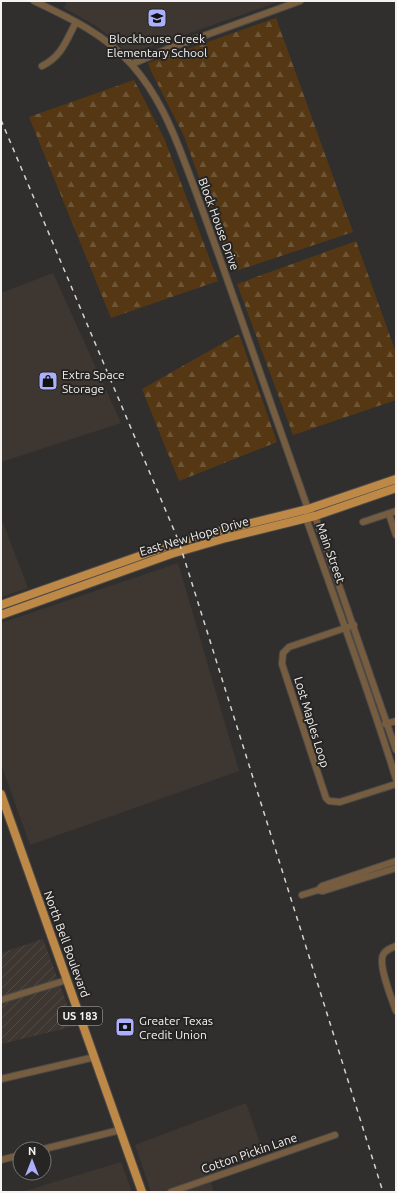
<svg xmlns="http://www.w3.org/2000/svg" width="397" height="1193" font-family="Ubuntu,sans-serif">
<defs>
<pattern id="industrial-furrows" width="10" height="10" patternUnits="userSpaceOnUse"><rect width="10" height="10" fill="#3e3731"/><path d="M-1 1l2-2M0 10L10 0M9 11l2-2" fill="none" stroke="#514b45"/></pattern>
<pattern id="forest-firs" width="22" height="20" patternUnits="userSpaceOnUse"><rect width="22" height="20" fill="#553813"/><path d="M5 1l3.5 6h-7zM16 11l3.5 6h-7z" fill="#6e5536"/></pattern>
</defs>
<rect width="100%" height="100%" fill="#312f2d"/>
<!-- built -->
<path fill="#3e3731" d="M 67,1 L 281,1 L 135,52 L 128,53 L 98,27 L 64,8 Z
M 53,273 L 121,423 L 1,462 L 1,293 Z
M 1,518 L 28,588 L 1,597 Z
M 178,563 L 239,771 L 30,845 L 1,764 L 1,623 Z
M 246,1103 L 264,1154 L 208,1175 L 214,1192 L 151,1192 L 135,1145 Z
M 121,1162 L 132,1192 L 22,1192 Z"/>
<!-- industrial -->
<path fill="url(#industrial-furrows)" d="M 43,939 L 75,1026 L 1,1044 L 1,953 Z"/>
<!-- forest -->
<path fill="url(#forest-firs)" d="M 276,18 L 353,232 L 233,272 L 184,136 L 151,71 L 148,63 Z
M 134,80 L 164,138 L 218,281 L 111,318 L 29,117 Z
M 356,241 L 396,353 L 396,400 L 293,435 L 237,284 Z
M 239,334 L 277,442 L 179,481 L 142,389 Z"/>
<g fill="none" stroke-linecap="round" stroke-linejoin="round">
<defs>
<path id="minor" d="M 34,1 C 70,18 106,35 132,65 C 157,93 172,128 185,163 C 197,194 208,225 219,256 C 249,341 279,425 308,509 L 315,516 L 396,750
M 132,64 L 170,48 L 300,1
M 42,66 C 62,56 66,41 76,22
M 389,514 L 396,535
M 307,515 L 306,518 C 337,605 369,691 396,779
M 363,522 L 396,511
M 354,625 L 289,647 L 283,653 L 282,664 L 326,798 L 329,801 L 340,802 L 396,784
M 385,724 L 396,721
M 318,890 L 322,886 L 396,861
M 302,895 L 318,890 L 323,891 L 396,868
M 396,946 C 391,948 385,950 383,955 C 378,965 392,1000 396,1011
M 1,1000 L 67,980
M 1,1079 L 95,1057
M 44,1149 L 120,1130
M 1,1160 L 20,1155
M 171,1192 L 335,1135"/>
<path id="major" d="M 1,605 L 179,542 L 211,533 L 308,509 L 396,479
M 1,615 L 171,554 L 226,538 L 315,516 L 396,488
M 1,794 L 142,1192"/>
</defs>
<!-- minor casing -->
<use href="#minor" stroke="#4c4a49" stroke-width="8"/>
<!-- major casing -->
<use href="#major" stroke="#4c4a49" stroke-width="10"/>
<!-- minor -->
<use href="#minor" stroke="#775d3f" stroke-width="6"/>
<!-- major -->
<use href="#major" stroke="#be8946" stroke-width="8"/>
<!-- rail -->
<path stroke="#d4d3d1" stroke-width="1.5" stroke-dasharray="5 5" stroke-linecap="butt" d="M 1,120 L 179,542 L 383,1192"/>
</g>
<!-- icons -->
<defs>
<symbol id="school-square" viewBox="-11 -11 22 22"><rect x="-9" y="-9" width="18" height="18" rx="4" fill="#aab0fb" stroke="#272523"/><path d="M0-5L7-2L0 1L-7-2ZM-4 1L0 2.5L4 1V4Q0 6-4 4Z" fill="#111"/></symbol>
<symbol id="shop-square" viewBox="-11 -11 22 22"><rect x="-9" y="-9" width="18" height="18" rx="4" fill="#aab0fb" stroke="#272523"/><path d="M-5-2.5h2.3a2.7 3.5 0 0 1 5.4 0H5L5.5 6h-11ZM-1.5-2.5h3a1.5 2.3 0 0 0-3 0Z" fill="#111"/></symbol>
<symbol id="bank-square" viewBox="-11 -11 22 22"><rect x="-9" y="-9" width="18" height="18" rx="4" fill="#aab0fb" stroke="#272523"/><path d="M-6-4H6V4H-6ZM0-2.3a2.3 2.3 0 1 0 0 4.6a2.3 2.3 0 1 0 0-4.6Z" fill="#111"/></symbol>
</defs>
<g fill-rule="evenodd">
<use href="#school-square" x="146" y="7" width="22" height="22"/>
<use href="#shop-square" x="37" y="370" width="22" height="22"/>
<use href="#bank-square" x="114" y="1016" width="22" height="22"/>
</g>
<g text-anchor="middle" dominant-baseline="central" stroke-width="4" stroke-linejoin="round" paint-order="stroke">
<!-- shield labels -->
<rect fill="#272523" stroke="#b6b5b4" stroke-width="1" x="58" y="1007" width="44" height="18" rx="3"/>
<g font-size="11" font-weight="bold" fill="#f4f3f2">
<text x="80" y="1016">US 183</text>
</g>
<!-- poi labels -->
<g font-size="12" fill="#f4f3f2" stroke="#272523" text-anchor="start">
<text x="157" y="38" text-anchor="middle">Blockhouse Creek<tspan x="157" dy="14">Elementary School</tspan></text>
<text x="62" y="374">Extra Space<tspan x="62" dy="14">Storage</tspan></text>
<text x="139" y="1020">Greater Texas<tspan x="139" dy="14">Credit Union</tspan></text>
</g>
<!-- street labels -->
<g font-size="12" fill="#f4f3f2" stroke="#272523">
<text transform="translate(219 224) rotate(70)">Block House Drive</text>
<text transform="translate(194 536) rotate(-16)">East New Hope Drive</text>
<text transform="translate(331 553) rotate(70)">Main Street</text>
<text transform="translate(312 722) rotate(73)">Lost Maples Loop</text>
<text transform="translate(67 944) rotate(70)">North Bell Boulevard</text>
<text transform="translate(249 1153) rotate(-19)">Cotton Pickin Lane</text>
</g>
</g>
<!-- border -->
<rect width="397" height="1193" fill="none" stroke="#f4f3f2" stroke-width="4"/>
<!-- north arrow -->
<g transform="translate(32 1161)"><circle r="19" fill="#272523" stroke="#797776"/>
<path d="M0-3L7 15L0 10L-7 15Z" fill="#aab0fb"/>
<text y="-6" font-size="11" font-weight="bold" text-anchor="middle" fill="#f4f3f2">N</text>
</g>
</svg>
